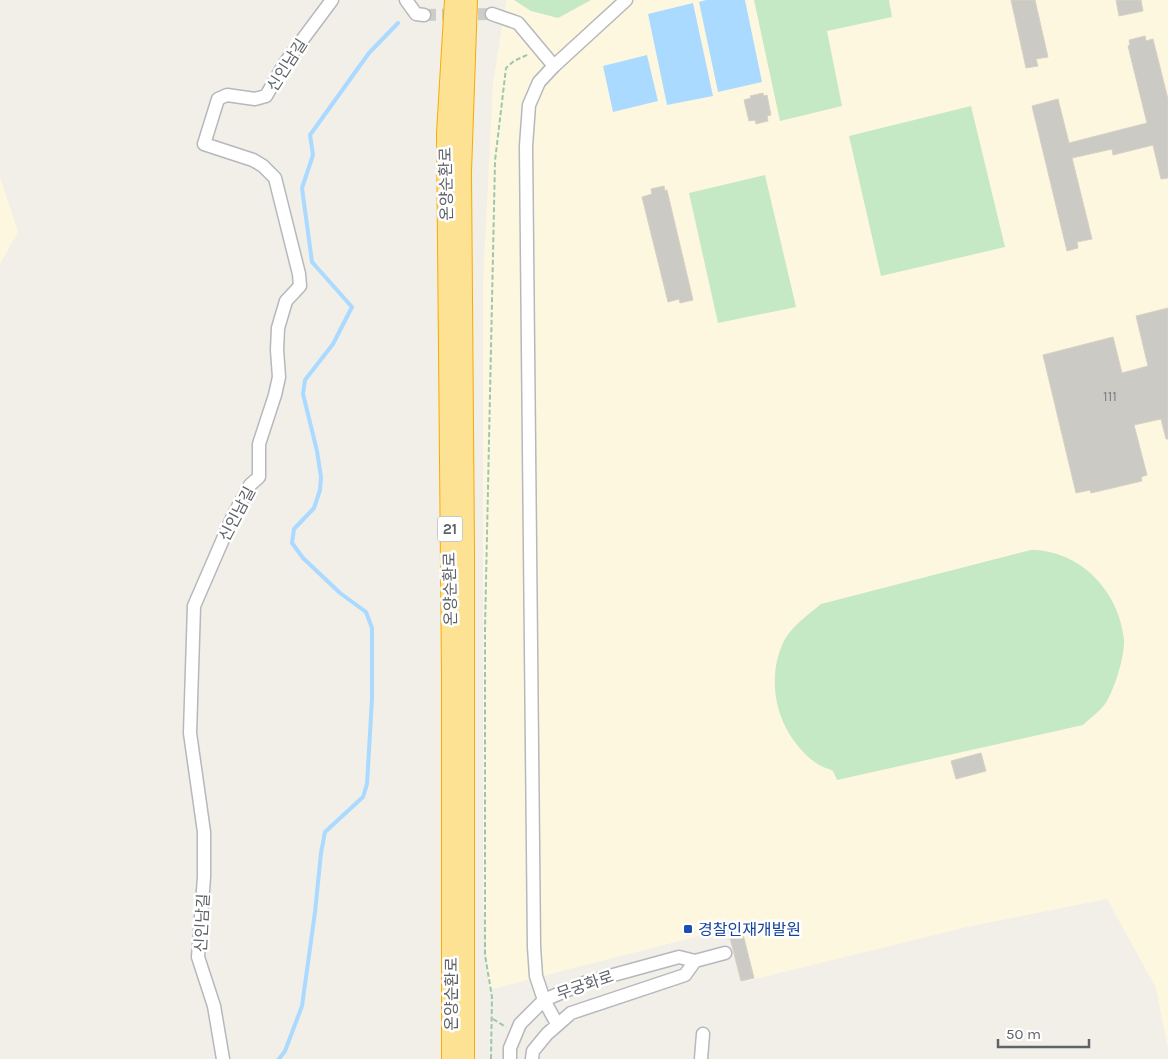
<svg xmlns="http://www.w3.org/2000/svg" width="1168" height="1059" font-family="Karla,'Noto Sans KR',sans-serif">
<rect width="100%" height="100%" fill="#f1efe8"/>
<!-- commercial -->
<path fill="#fef7e0" d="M 506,0 L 1168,0 L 1168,1048 L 1156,988 L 1107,899 L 967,927 L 747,981 L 734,927 L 489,990 L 483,906 L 483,285 L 493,84 Z
M 0,178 L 18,232 L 0,264 Z"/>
<!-- green -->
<path fill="#c5e8c5" d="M 514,0 L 591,0 L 558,18 L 531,11 Z
M 754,0 L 889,0 L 892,17 L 827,31 L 842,106 L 780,121 Z
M 971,106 L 1005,247 L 881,276 L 849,136 Z
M 765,175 L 796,307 L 718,323 L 689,193 Z
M 1031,550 C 1081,550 1119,592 1124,639 C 1125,656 1115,687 1107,701 C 1102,710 1090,718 1083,725 L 837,780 L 833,771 C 828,768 821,767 816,763 C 779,736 764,685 783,643 C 790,627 808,615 821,604 Z"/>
<!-- water -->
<path fill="#aadaff" d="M 706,0 L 745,0 L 762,82 L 718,92 L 699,2 Z
M 693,3 L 713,96 L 667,105 L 648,14 Z
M 647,55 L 658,101 L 613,112 L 603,66 Z"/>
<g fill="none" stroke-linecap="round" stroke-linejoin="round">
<!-- stream -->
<path stroke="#aadaff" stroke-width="4" d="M 279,1059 L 285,1051 L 302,1006 L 315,912 L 321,853 L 325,832 L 363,797 L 367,784 L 372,699 L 372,628 L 366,612 L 340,593 L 303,558 L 292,543 L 294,529 L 314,508 L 320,490 L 321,477 L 317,451 L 303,394 L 305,380 L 333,344 L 352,307 L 312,262 L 302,188 L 313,155 L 310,135 L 369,53 L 398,23"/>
</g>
<!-- building -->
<path fill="#cccac5" stroke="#d6d1c6" d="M 1011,0 L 1035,0 L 1048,57 L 1036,59 L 1038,66 L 1026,68 Z
M 1116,0 L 1141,0 L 1143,11 L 1119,16 Z
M 1145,36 L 1146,41 L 1153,39 L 1168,99 L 1168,178 L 1161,179 L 1153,145 L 1113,155 L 1112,149 L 1072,158 L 1092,239 L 1077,242 L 1078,248 L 1067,251 L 1032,106 L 1058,99 L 1069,143 L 1147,123 L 1128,46 L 1130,45 L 1129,40 Z
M 763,93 L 764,96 L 767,95 L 771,115 L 767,116 L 768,121 L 756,124 L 755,120 L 749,121 L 744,100 L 751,98 L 750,96 Z
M 664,186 L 665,191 L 667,190 L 693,300 L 680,303 L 679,299 L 668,302 L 642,197 L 652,194 L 651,189 Z
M 1168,308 L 1168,439 L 1166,439 L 1161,419 L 1134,425 L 1147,475 L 1141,477 L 1142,481 L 1091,493 L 1090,490 L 1076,493 L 1043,355 L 1113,337 L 1122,373 L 1148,366 L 1136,316 Z
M 981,753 L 986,771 L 956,779 L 951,761 Z
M 741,926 L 754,978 L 741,981 L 728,930 Z"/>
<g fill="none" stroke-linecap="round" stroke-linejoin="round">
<!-- minor-tunnel -->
<path stroke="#ccccc8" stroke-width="12" stroke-dasharray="12 6" stroke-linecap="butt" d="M 424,15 L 492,14"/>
<defs>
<path id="minor" d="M 406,0 L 416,14 L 424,15
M 492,14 L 518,23 L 554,66
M 557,1024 L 544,1000 L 536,976 L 534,947 L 526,146 L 529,105 L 539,82 L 554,66 L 626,0
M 223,1059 L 214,1006 L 198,957 L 204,877 L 204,832 L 190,733 L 194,606 L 233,516 L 250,485 L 259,477 L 259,444 L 275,395 L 279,377 L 277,350 L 278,328 L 286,301 L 300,286 L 299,274 L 275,178 L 263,166 L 253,160 L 204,144 L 218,99 L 227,95 L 255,99 L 266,96 L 285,63 L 332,0
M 510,1059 L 510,1048 L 520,1024 L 544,1000 L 584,983 L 679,957 L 695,961 L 725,953
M 532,1059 L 533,1051 L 547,1034 L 571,1013 L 685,975 L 695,961
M 701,1059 L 703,1034"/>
<path id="highway" d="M 451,1059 L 451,676 L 446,133 L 454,0
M 465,1059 L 465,551 L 462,172 L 468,0"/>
</defs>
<!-- minor casing -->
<use href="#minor" stroke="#b5b8bc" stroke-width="15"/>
<!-- highway casing -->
<use href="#highway" stroke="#f9ab00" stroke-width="20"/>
<!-- path -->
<path stroke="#9cc7a9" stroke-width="2" stroke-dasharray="5 2.5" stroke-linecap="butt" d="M 493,1019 L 506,1027
M 491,1059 L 492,997 L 485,955 L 485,628 L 495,161 L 506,68 L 514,61 L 529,54"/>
<!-- minor -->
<use href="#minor" stroke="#fff" stroke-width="12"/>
<!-- highway -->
<use href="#highway" stroke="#fde293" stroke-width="18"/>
</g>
<!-- markers -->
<rect fill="#1a4fb4" stroke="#fff" stroke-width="2" x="683" y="924" width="10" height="10" rx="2.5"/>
<g text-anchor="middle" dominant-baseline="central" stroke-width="5" stroke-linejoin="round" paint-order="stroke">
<!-- number labels -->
<g font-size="14" fill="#7a7d7f">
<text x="1110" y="396">111</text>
</g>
<!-- shield labels -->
<rect fill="#fff" stroke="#8f9295" stroke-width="1" x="437.5" y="516.5" width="25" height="25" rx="4"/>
<g font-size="15" font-weight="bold" fill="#5f6368">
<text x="450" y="529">21</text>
</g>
<!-- street labels -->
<g font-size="16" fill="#5f6368" stroke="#fff">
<text transform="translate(287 65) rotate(-57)">신인남길</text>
<text transform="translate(446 184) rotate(-91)">온양순환로</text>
<text transform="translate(237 514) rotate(-62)">신인남길</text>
<text transform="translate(450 589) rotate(-91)">온양순환로</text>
<text transform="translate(202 923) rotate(-87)">신인남길</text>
<text transform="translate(585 985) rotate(-19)">무궁화로</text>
<text transform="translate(451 994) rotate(-90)">온양순환로</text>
</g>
<!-- transit labels -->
<g font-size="16" fill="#164399" stroke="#fff" text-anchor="start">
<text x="698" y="929">경찰인재개발원</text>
</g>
</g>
<!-- scale -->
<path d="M998 1039v8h91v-8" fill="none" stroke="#5f6368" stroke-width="2.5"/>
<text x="1006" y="1039" font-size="15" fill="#5f6368" stroke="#ffffff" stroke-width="4" paint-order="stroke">50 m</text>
</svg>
